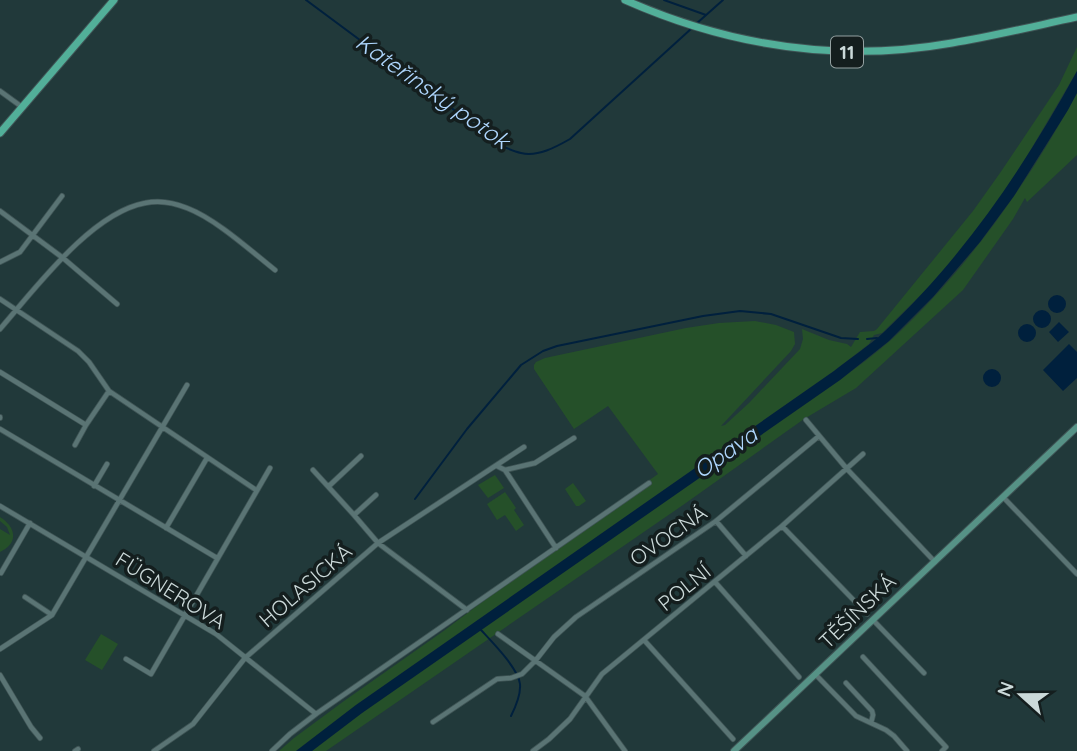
<svg xmlns="http://www.w3.org/2000/svg" width="1077" height="751" font-family="Quicksand,sans-serif">
<rect width="100%" height="100%" fill="#21393a"/>
<!-- green -->
<path fill="#255029" d="M 1077,47 L 1077,71 L 1010,185 L 977,229 L 934,282 L 882,333 L 874,335 L 869,344 L 834,371 L 356,705 L 296,751 L 279,751 L 294,738 L 344,701 L 445,630 L 553,548 L 658,474 L 608,406 L 574,429 L 534,369 L 534,365 L 536,362 L 545,358 L 686,328 L 719,323 L 755,321 L 776,325 L 794,332 L 795,344 L 791,351 L 721,426 L 725,425 L 749,403 L 800,349 L 803,339 L 802,329 L 829,340 L 847,344 L 851,347 L 860,332 L 874,331 L 877,329 L 973,211 L 1000,173 L 1059,85 Z
M 1077,93 L 1077,155 L 1027,202 L 1025,198 L 1013,219 L 963,290 L 856,388 L 804,419 L 683,505 L 326,751 L 312,751 L 362,713 L 840,380 C 857,367 875,354 891,340 C 967,270 1028,183 1077,93 Z
M 495,475 L 504,488 L 488,498 L 478,485 Z
M 573,483 L 586,501 L 579,506 L 576,506 L 565,489 Z
M 505,492 L 516,508 L 514,510 L 524,525 L 516,531 L 505,515 L 497,520 L 487,504 Z
M 0,517 C 16,527 19,543 0,552 L 0,529 L 10,535 L 7,527 L 0,521 Z
M 101,634 L 118,644 L 102,670 L 85,660 Z"/>
<!-- water -->
<path fill="#00203d" d="M 1077,71 L 1077,93 L 1068,110 L 1014,196 L 980,242 L 933,297 L 889,341 L 840,380 L 362,713 L 312,751 L 296,751 L 356,705 L 834,371 C 850,358 869,346 884,332 C 964,257 1025,166 1077,71 Z
M1048 304a9 9 0 1 1 18 0a9 9 0 1 1-18 0Z
M1033 319a9 9 0 1 1 18 0a9 9 0 1 1-18 0Z
M 1059,322 L 1069,332 L 1058,342 L 1049,332 Z
M1018 333a9 9 0 1 1 18 0a9 9 0 1 1-18 0Z
M 1069,344 L 1077,352 L 1077,378 L 1063,391 L 1043,370 Z
M983 378a9 9 0 1 1 18 0a9 9 0 1 1-18 0Z"/>
<g fill="none" stroke-linecap="round" stroke-linejoin="round">
<!-- stream -->
<path stroke="#00203d" stroke-width="2" d="M 306,0 L 504,147 C 509,149 515,152 521,153 C 538,157 556,147 570,139 L 692,28
M 664,0 L 706,15
M 696,24 L 723,0
M 867,339 L 877,338
M 415,499 L 467,429 L 521,365 L 543,351 L 557,346 L 703,316 L 740,311 L 771,314 L 841,338 L 858,339
M 481,630 C 492,642 518,668 520,684 C 521,695 516,706 511,716"/>
<defs>
<path id="street" d="M 0,91 L 22,107
M 0,211 L 63,258 L 117,304
M 0,262 L 20,252 L 62,196
M 0,299 L 78,351 L 89,362 L 109,391 L 256,490
M 0,329 C 35,289 91,213 145,203 C 159,200 175,203 187,208 C 216,219 251,251 275,270
M 0,372 L 86,425
M 0,418 L 0,417
M 806,420 L 847,469 L 935,562
M 0,429 L 217,558
M 75,445 L 86,425 L 109,391
M 497,466 L 505,470 L 556,548
M 313,470 L 354,515 L 378,543 L 467,610
M 505,470 L 535,463 L 574,438
M 94,486 L 107,464
M 329,486 L 361,456
M 1003,497 L 1077,574
M 0,506 L 216,634 L 316,714
M 354,515 L 376,495
M 716,521 L 746,556
M 782,526 L 867,614
M 166,528 L 207,458
M 1,573 L 30,523
M 715,582 L 799,677
M 25,597 L 52,615
M 873,620 L 924,673
M 498,634 L 585,696 L 625,751
M 644,640 L 733,739
M 0,649 L 52,615 L 187,385
M 863,657 L 946,747 L 942,751
M 126,659 L 151,674 L 270,468
M 0,675 L 31,727 L 40,738
M 816,675 L 856,716 L 886,730 L 894,736 L 907,751
M 846,683 L 872,711 L 873,715 L 871,723
M 433,722 L 497,679 L 511,678 L 522,674 L 536,660 L 554,637 L 576,617 L 716,521 L 819,436
M 75,751 L 78,749
M 154,751 L 193,724 L 245,658 L 378,543 L 524,447
M 272,751 L 290,734 L 316,714 L 649,483
M 533,751 L 549,739 L 570,719 L 602,674 L 782,526 L 863,454"/>
<path id="secondary" d="M 734,751 L 1077,427"/>
<path id="primary" d="M 625,0 C 729,46 839,63 952,43 C 994,36 1035,26 1077,17
M 0,133 L 114,0"/>
</defs>
<!-- street casing -->
<use href="#street" stroke="#3f5455" stroke-width="6"/>
<!-- secondary casing -->
<use href="#secondary" stroke="#3f5455" stroke-width="8"/>
<!-- primary casing -->
<use href="#primary" stroke="#3f5455" stroke-width="9"/>
<!-- street -->
<use href="#street" stroke="#5a7474" stroke-width="4.5"/>
<!-- secondary -->
<use href="#secondary" stroke="#569286" stroke-width="6"/>
<!-- primary -->
<use href="#primary" stroke="#52af99" stroke-width="7"/>
</g>
<g text-anchor="middle" dominant-baseline="central" stroke-width="7" stroke-linejoin="round" paint-order="stroke">
<!-- shield labels -->
<rect fill="#141e1e" stroke="#94a1a1" stroke-width="2" x="831" y="36.5" width="32" height="31" rx="5"/>
<g font-size="19" font-weight="bold" fill="#cbd9d9">
<text x="847" y="52">11</text>
</g>
<!-- street labels -->
<g font-size="21" fill="#cbd9d9" stroke="#141e1e">
<text transform="translate(668 535) rotate(-35)">OVOCNÁ</text>
<text transform="translate(305 585) rotate(-41)">HOLASICKÁ</text>
<text transform="translate(684 587) rotate(-39)">POLNÍ</text>
<text transform="translate(171 590) rotate(32)">FÜGNEROVA</text>
<text transform="translate(857 611) rotate(-44)">TĚŠÍNSKÁ</text>
</g>
<!-- water labels -->
<g font-size="23" font-style="italic" fill="#aed6fd" stroke="#141e1e">
<text transform="translate(433 91) rotate(35)">Kateřinský potok</text>
<text transform="translate(725 452) rotate(-35)">Opava</text>
</g>
</g>
<!-- north arrow -->
<g transform="translate(1021 695) rotate(291)" stroke="#141e1e" stroke-width="5" paint-order="stroke">
<path d="M0-5L12 26L0 18L-12 26Z" fill="#cbd9d9"/>
<text y="-10" font-size="19" font-weight="bold" text-anchor="middle" fill="#cbd9d9">N</text>
</g>
</svg>
